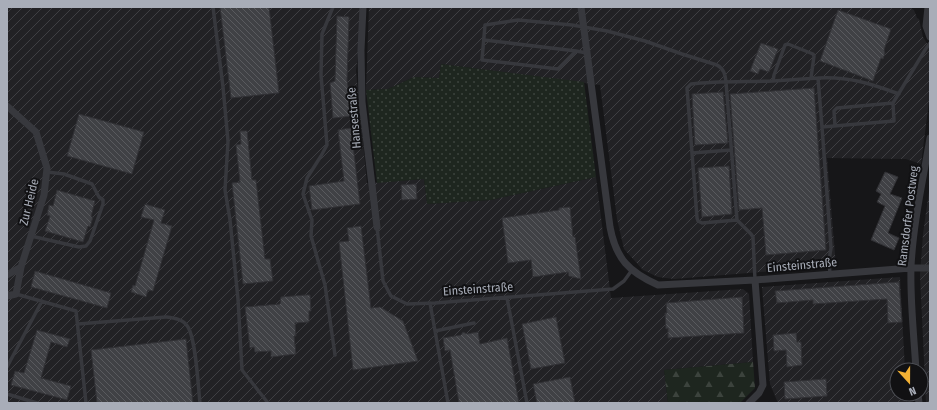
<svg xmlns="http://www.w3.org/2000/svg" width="937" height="410" font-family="'Fira Sans Condensed',sans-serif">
<defs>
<pattern id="industrial-furrows" width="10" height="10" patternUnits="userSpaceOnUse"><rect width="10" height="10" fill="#222225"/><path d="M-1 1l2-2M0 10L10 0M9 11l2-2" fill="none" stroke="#3f3f43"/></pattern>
<pattern id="grass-dots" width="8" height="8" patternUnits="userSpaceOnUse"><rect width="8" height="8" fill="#1e261f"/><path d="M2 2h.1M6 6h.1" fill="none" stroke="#3c433d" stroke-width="1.8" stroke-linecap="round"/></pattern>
<pattern id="forest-firs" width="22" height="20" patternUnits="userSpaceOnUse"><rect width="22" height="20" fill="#1e261f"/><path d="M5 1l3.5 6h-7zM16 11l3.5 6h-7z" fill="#3c433d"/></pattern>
<pattern id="building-back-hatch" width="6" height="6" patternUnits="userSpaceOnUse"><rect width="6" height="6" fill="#404145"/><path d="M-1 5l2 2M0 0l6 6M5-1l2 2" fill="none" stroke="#595a5e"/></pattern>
</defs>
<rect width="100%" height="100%" fill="#161618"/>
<!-- industrial -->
<path fill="url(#industrial-furrows)" d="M 7,7 L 363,7 L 356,71 L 367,183 L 424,179 L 427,204 L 491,200 L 596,177 L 611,298 L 743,289 L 749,294 L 753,362 L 664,370 L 668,403 L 7,403 Z
M 369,7 L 909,7 L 914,10 L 917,18 L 919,19 L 923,37 L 930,48 L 930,93 L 921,164 L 906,159 L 827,158 L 836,266 L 674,279 L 658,277 L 643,270 L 624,249 L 617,219 L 600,85 L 441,64 L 439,78 L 414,77 L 388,89 L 366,90 Z
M 930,184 L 930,403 L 926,403 L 920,275 L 923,234 Z
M 900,277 L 905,370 L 897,370 L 897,394 L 907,394 L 907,403 L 778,403 L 770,384 L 762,287 Z"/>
<!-- grass -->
<path fill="url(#grass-dots)" d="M 441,64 L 584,82 L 596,177 L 491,200 L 427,204 L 424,179 L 377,183 L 366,90 L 388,89 L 414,77 L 439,78 Z"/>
<!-- forest -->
<path fill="url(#forest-firs)" d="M 753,362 L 755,388 L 740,403 L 668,403 L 664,370 Z"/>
<!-- building -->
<path fill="url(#building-back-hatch)" stroke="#303034" d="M 220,7 L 269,7 L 279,93 L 231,98 Z
M 838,10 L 891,29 L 884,50 L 885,53 L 883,59 L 881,58 L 873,81 L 820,61 Z
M 337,16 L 349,17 L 347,80 L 352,116 L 333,118 L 330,83 L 335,81 Z
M 761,43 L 778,49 L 769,72 L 760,69 L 758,74 L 750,71 Z
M 814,88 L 826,250 L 766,255 L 762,208 L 739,210 L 730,94 Z
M 723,92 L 728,143 L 695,145 L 692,94 Z
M 79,114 L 144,132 L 132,174 L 67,156 Z
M 351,128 L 360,204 L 312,210 L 309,186 L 344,181 L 338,130 Z
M 240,131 L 247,131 L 252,180 L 256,180 L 265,259 L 270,259 L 273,281 L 243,284 L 232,183 L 240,182 L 236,145 L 241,144 Z
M 729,166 L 732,214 L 702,217 L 698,168 Z
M 885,172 L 898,177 L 890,194 L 902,198 L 888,233 L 899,238 L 894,250 L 871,240 L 885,206 L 877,202 L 881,194 L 876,191 Z
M 416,184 L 417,199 L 402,200 L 401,185 Z
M 57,190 L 95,201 L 91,217 L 93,217 L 90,227 L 88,226 L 83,242 L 45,231 L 50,216 L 47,215 L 49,205 L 53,206 Z
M 145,204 L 165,210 L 161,223 L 172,226 L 153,291 L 148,290 L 146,297 L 131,292 L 133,285 L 135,286 L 154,220 L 141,217 Z
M 570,207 L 573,237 L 575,237 L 581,279 L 569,276 L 568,272 L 533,277 L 531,260 L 508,263 L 502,218 L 559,210 L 559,208 Z
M 361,226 L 371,308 L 380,307 L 403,321 L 418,361 L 353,370 L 339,242 L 349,241 L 347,228 Z
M 35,271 L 111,293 L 107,308 L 31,287 Z
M 899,282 L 902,322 L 888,323 L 887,299 L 813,304 L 813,300 L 777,303 L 775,291 Z
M 305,295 L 310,295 L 311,311 L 309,311 L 309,322 L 295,323 L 296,336 L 294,336 L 296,354 L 271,357 L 271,351 L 255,352 L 254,347 L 250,348 L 245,307 L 280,304 L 281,297 Z
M 742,297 L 744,333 L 668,338 L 668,328 L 666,329 L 665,313 L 667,313 L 666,303 Z
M 556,317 L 565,363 L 531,369 L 522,324 Z
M 37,330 L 70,339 L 67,347 L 51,342 L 41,378 L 71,386 L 67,400 L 11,385 L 15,371 L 24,373 Z
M 463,332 L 467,334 L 478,332 L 480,344 L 507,338 L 519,403 L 459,403 L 450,350 L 445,351 L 443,338 L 461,335 Z
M 796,333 L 797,342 L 801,342 L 802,365 L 787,367 L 786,350 L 774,351 L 773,335 Z
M 186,339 L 193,403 L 97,403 L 91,350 Z
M 570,377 L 575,403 L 537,403 L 533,384 Z
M 826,379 L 827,396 L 785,399 L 784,382 Z"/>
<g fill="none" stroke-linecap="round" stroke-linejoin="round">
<!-- lane -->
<path stroke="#37383d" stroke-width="3.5" d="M 213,7 L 223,87 L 228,141 L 225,190 L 230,220 L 238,299 L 242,370 L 268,403
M 333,7 L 322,34 L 321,75 L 327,145 L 321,156 L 307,178 L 303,194 L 312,220 L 311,236 L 325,285 L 335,355
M 484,40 L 576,51
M 587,53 L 576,51 L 558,69 L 482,60 L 485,25 L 518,20 L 572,25 L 607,31 L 645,41 L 682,54 L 717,65 C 724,69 725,74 726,82 L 737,220 L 702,223 L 698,221 L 697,218 L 687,88 L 691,84 C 718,81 746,82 773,81
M 811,78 L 814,56 L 813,54 L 788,44 L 785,45 L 774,75 L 773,81 L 818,78
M 835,126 L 834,111 L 837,108 L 893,103
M 822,127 L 818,78 C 848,76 872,84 899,94
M 692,153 L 731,150
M 737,220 L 751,234 L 753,237 L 755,280
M 377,227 L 383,281 L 391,296 L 407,304 L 435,303 L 613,289 L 624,281 L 632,270
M 31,236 L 79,247 L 86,246 L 90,241 L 103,204 L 103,200 L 99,197 L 92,184 L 64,174 L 47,172
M 830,274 L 829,260 L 831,248 L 822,127 L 894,121 L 893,103 L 925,50 L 930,43
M 16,294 L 76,311 L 86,403
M 507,298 L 527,403
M 430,303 L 448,403
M 78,324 L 166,317 C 174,318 183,319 188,327 C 196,340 198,385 200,403
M 435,331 L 474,323
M 7,367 L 42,301
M 7,394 L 37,403"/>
<!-- street -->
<path stroke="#37383d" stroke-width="7" d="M 363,7 L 361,50 L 362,102 L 377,227
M 581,7 L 610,227 C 616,259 629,272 658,285 L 755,280 L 911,268 L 930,268
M 928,7 L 926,26 L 930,37
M 7,106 L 36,132 L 47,168 L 44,195 L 21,267 L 16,294 L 7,296
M 7,275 L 21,267
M 916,370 C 914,336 910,301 911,267 C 913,224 923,180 930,138
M 918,394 L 919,403
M 749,403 L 759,393 L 763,385 L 755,280"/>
</g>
<g text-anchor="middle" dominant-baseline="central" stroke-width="4" stroke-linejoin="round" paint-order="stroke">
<!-- street labels -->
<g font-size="12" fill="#a8adb8" stroke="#111113">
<text transform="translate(354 118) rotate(-95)">Hansestraße</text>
<text transform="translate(29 202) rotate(-76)">Zur Heide</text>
<text transform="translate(908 216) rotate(-83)">Ramsdorfer Postweg</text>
<text transform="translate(802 265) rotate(-5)">Einsteinstraße</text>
<text transform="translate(478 289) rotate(-4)">Einsteinstraße</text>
</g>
</g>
<!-- border -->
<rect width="937" height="410" fill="none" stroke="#a8adb8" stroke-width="16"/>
<!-- north arrow -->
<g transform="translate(909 382) rotate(159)"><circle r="19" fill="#111113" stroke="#4d4f55"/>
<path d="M0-3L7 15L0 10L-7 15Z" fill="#f2b134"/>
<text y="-6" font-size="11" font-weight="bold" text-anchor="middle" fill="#a8adb8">N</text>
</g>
</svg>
